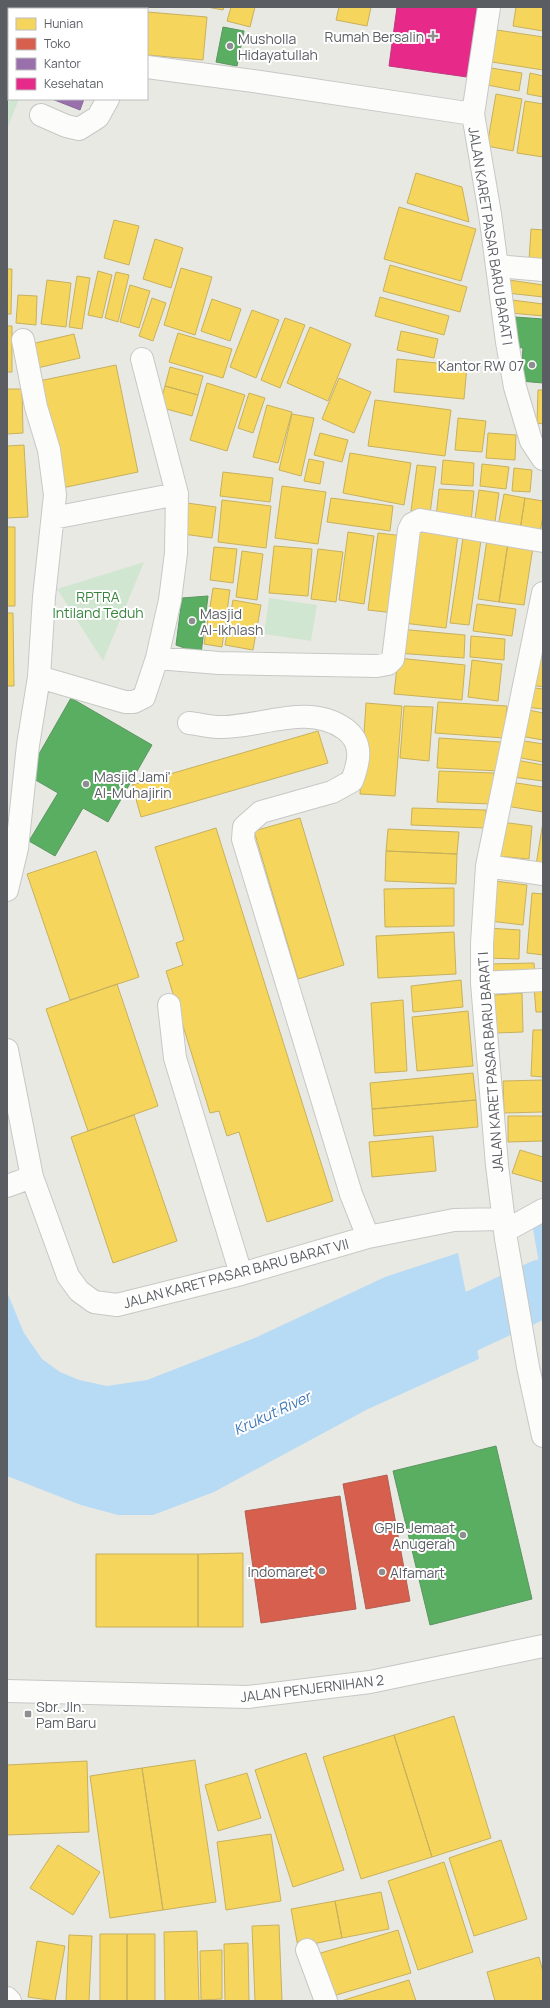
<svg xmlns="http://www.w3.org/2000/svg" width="550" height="2008" font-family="Manrope,sans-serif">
<rect width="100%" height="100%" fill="#e9e9e4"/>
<!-- green -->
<path fill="#d1e6d0" d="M 7,7 L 57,7 L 56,9 L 9,9 L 9,99 L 19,99 L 7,129 Z
M 144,562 L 103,661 L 57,589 Z
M 269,598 L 317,605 L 311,641 L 264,634 Z"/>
<!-- water -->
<path fill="#b7daf5" d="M 543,1223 L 543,1286 L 533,1229 Z
M 458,1253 L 479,1359 L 368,1409 L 214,1492 L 153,1515 L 118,1515 L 81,1505 L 7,1476 L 7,1292 L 24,1333 L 42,1359 L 60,1372 L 79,1380 L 107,1386 L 147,1380 L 257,1337 L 385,1277 Z"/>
<!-- homes -->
<path fill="#f6d55c" stroke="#c7b15e" d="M 207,7 L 224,7 L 223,10 Z
M 231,7 L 255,7 L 250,27 L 227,21 Z
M 339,7 L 371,7 L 367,26 L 336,20 Z
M 516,7 L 543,7 L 543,31 L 513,26 Z
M 147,12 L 207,17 L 203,60 L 147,55 Z
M 497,30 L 543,37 L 543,70 L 492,62 Z
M 485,67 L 522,73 L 519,91 L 482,84 Z
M 530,73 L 543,76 L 543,97 L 527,94 Z
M 496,94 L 522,99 L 513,151 L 487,146 Z
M 525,101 L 543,104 L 543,157 L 517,153 Z
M 416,173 L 462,187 L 469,222 L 407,203 Z
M 399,207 L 476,229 L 461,281 L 384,259 Z
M 114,220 L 139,226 L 129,265 L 104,258 Z
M 531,229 L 543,230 L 543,261 L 529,261 Z
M 155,239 L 183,248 L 171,288 L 143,279 Z
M 390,265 L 467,287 L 460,312 L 383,291 Z
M 181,268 L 212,277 L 195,335 L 164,325 Z
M 7,269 L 12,269 L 11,314 L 7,314 Z
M 98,271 L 112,275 L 102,318 L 88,315 Z
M 116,272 L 129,275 L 118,322 L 105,318 Z
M 77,276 L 90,278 L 82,329 L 69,327 Z
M 47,280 L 71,283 L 66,327 L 41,324 Z
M 509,280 L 543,285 L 543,297 L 507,293 Z
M 130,285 L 150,291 L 139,328 L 120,322 Z
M 18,295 L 37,296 L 36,325 L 16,323 Z
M 380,297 L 449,316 L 444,335 L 375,316 Z
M 152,298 L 166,303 L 153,341 L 139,336 Z
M 212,299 L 241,309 L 230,341 L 201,331 Z
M 512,300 L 543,304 L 543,316 L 511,313 Z
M 252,310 L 279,320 L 256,378 L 230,367 Z
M 285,318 L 305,325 L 280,388 L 261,380 Z
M 7,326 L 12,326 L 12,372 L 7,372 Z
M 310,327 L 351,344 L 328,401 L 287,383 Z
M 401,331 L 438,339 L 434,358 L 397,350 Z
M 178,333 L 232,349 L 223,378 L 169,362 Z
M 74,334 L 80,358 L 33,369 L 27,345 Z
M 397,359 L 467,366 L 464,399 L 394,392 Z
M 116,365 L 138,472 L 62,488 L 39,381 Z
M 170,367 L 203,376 L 198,395 L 165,386 Z
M 339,378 L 371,392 L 354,433 L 322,419 Z
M 207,383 L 245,395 L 227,451 L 190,440 Z
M 165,386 L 198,395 L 192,416 L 159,407 Z
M 7,389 L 22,389 L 23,433 L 7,434 Z
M 538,390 L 543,390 L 543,424 L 537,423 Z
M 249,393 L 265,398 L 253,433 L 238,428 Z
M 375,400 L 451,410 L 445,456 L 368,446 Z
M 267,405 L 292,412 L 278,463 L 253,457 Z
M 292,414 L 314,418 L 301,476 L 279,470 Z
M 458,418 L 486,421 L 482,452 L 455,450 Z
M 320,433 L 348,440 L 342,462 L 314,455 Z
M 488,433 L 516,435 L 515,460 L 486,458 Z
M 24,445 L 28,517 L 7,518 L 7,446 Z
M 350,453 L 411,463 L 404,505 L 343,493 Z
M 309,459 L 324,462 L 320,484 L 304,481 Z
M 443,460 L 474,463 L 473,486 L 441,484 Z
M 482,464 L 509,467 L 506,489 L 480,486 Z
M 417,465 L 436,467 L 430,514 L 411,511 Z
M 514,468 L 532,470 L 530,492 L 512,491 Z
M 223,472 L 273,478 L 270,502 L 220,496 Z
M 282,486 L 326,492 L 318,544 L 275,538 Z
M 439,489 L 474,491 L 471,522 L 436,518 Z
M 479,490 L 499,493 L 494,529 L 474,526 Z
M 504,494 L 525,498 L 520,530 L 498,526 Z
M 331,498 L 393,506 L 390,531 L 327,522 Z
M 525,498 L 543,501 L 543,515 L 540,533 L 520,530 Z
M 222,500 L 271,506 L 266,548 L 218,542 Z
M 187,503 L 216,507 L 212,538 L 183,534 Z
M 7,527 L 15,527 L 15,606 L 7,606 Z
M 415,529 L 458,534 L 446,628 L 403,623 Z
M 348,532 L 374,536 L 364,604 L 339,600 Z
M 378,533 L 404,536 L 394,613 L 368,610 Z
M 463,538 L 481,540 L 469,625 L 450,623 Z
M 487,540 L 508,543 L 499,602 L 478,599 Z
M 508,543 L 533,547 L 524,605 L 499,602 Z
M 274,546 L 312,549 L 308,596 L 269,593 Z
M 214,547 L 237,549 L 233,583 L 210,580 Z
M 318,549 L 343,552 L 336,602 L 311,599 Z
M 242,551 L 263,554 L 257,600 L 236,597 Z
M 213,588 L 230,590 L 222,647 L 204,644 Z
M 233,600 L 261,605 L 253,650 L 225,645 Z
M 477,604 L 516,609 L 512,636 L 473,631 Z
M 7,613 L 13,613 L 14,686 L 7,686 Z
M 399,629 L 465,635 L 464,658 L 397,653 Z
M 471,636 L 505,639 L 504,660 L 470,657 Z
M 537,649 L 543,650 L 543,687 L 532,685 Z
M 398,658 L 465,665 L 462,700 L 394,694 Z
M 472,660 L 502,664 L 498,701 L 468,697 Z
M 528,687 L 543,689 L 543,709 L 525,707 Z
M 438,702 L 507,706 L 504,738 L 435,733 Z
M 366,703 L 402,706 L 395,796 L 360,794 Z
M 404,706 L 433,707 L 429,761 L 400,758 Z
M 524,709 L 543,713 L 543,740 L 520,736 Z
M 318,731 L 328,763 L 141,817 L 132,785 Z
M 439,738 L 501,742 L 499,771 L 437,768 Z
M 518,740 L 543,744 L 543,762 L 515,757 Z
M 516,760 L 543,765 L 543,781 L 513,777 Z
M 439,771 L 494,773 L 492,804 L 437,802 Z
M 510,782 L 543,787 L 543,812 L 506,806 Z
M 412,808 L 486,810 L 485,828 L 411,825 Z
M 300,818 L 344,965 L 298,979 L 254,831 Z
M 501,822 L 532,826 L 529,859 L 497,856 Z
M 543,822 L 543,866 L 536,865 Z
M 216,828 L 333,1201 L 267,1222 L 239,1132 L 227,1136 L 219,1111 L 210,1113 L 166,971 L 183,965 L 176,943 L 184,940 L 155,847 Z
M 388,829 L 459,832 L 457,854 L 386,851 Z
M 96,851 L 139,977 L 70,1000 L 27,874 Z
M 386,851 L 457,854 L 456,884 L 385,881 Z
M 494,881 L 527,885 L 523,925 L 490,921 Z
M 454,888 L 454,926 L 385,927 L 384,889 Z
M 532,893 L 543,894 L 543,955 L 527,953 Z
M 488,928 L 520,930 L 519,959 L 487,958 Z
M 454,932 L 456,974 L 378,978 L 376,936 Z
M 534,963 L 535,978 L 490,979 L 489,964 Z
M 461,980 L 463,1007 L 413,1012 L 411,986 Z
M 117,984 L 158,1106 L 88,1131 L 46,1009 Z
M 543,986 L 543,1012 L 536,1012 L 534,987 Z
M 522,993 L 523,1032 L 496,1033 L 494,995 Z
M 403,1000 L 407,1071 L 375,1073 L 371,1003 Z
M 468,1011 L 473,1066 L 417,1071 L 412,1017 Z
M 533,1030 L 543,1030 L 543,1077 L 531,1076 Z
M 473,1073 L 476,1100 L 372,1109 L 370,1083 Z
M 543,1080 L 543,1112 L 504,1113 L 503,1081 Z
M 476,1100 L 478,1127 L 374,1136 L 372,1109 Z
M 134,1115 L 177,1241 L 113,1263 L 71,1137 Z
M 508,1116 L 543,1116 L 543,1141 L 508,1142 Z
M 433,1136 L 436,1171 L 372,1177 L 369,1142 Z
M 520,1150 L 543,1157 L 543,1182 L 512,1173 Z
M 243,1553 L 243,1627 L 198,1627 L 198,1554 Z
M 96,1554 L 198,1554 L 198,1627 L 96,1627 Z
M 454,1716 L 491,1838 L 432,1857 L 394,1735 Z
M 394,1735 L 432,1857 L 361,1879 L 323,1757 Z
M 306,1753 L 344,1870 L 293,1887 L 255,1770 Z
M 195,1760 L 216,1902 L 163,1910 L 142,1768 Z
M 87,1761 L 89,1832 L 7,1835 L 7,1765 Z
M 142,1768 L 163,1910 L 110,1918 L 90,1776 Z
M 247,1773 L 261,1818 L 218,1831 L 205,1785 Z
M 271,1834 L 281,1901 L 226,1910 L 217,1842 Z
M 501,1840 L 527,1919 L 474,1936 L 449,1858 Z
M 58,1845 L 100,1872 L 73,1915 L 30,1888 Z
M 444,1862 L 473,1952 L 418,1970 L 388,1881 Z
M 381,1892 L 389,1929 L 342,1938 L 335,1901 Z
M 335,1901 L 342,1938 L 298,1947 L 291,1909 Z
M 279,1925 L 282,2001 L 255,2001 L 252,1926 Z
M 398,1930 L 411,1973 L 326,1998 L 314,1955 Z
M 197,1931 L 199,2001 L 165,2001 L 164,1932 Z
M 100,1934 L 127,1934 L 127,2001 L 100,2001 Z
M 127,1934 L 155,1934 L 155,2001 L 127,2001 Z
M 69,1935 L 92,1936 L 89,2001 L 66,2001 Z
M 37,1941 L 65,1946 L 55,2001 L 28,1997 Z
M 248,1943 L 249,2001 L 225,2001 L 224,1944 Z
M 222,1950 L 222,1999 L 201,2000 L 200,1951 Z
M 539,1957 L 543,1972 L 543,2001 L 495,2001 L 487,1972 Z
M 409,1980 L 416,2001 L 341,2001 Z"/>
<!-- shops -->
<path fill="#d6604d" stroke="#b15f53" d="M 387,1475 L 410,1601 L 366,1609 L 343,1484 Z
M 340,1496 L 356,1609 L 261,1623 L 245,1511 Z"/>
<!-- offices -->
<path fill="#9970ab" stroke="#866a95" d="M 52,99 L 84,99 L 80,110 Z"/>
<!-- health -->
<path fill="#e7298a" stroke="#bd397e" d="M 397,7 L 477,7 L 467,77 L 389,66 Z"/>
<!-- public -->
<path fill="#5aae61" stroke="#5a9661" d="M 223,27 L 244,31 L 237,66 L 216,62 Z
M 515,317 L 543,319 L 543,383 L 520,381 L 523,348 L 513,347 Z
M 208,596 L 201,654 L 176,645 L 182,598 Z
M 71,698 L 152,745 L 108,822 L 83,808 L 55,856 L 29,841 L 58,793 L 27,775 Z
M 496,1446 L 532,1599 L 430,1625 L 393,1471 Z"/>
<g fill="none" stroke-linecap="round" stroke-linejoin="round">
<!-- river -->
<path stroke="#b7daf5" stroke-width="58" d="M 399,1355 L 543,1288"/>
<defs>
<path id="minor" d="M 125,7 L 125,9
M 489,7 L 473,114 L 490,214 L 507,342 L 515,387 L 531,441 L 543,459
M 147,67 L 260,82 L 473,114
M 41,115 L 66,126 L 79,129 L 98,117 L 108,99
M 497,266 L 543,270
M 53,518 L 177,494
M 543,593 L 487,866 L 482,943 L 482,983 L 497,1165 L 506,1239 L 528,1367 L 543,1436
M 157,658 L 219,663 L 377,666 L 388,664 L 393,659 L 409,530 L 412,524 L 420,520 L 543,541
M 39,677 L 125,702 L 134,702 L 144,697 L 157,658 L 170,600 L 176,553 L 177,494 L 142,359
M 189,723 C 199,724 210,727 220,727 C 260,728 308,702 345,729 C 364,743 359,762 352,781 L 332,792 L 261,812 L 244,827 L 243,839 L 351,1194 L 368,1237
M 487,866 L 543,874
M 7,890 L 17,848 L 28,745 L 39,677 L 44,597 L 55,495 L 49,450 L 36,407 L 23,340
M 482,983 L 543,980
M 169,1005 L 175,1058 L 241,1274
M 7,1050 L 32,1177 L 68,1276 L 79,1291 L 94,1302 L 117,1305 L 241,1274 L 368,1237 L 454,1220 L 504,1219
M 7,1186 L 32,1177
M 505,1231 L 543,1210
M 7,1691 L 248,1697 L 370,1682 L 543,1646
M 307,1950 L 326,2001
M 7,1998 L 10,2001"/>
</defs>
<!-- minor casing -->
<use href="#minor" stroke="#c7c7c6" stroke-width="24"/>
<!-- minor -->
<use href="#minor" stroke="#fcfcfb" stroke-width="22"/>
</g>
<!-- markers -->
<g fill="#8c8e90" stroke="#fff" stroke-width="1.5">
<path d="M431 30h4v4h4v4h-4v4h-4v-4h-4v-4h4z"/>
<circle cx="230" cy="46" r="4"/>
<circle cx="532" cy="365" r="4"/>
<circle cx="192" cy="621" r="4"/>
<circle cx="86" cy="784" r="4"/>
<circle cx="463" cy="1535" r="4"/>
<circle cx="322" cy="1571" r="4"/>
<circle cx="382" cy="1572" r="4"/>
<rect x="24" y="1710" width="8" height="8" rx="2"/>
</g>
<g text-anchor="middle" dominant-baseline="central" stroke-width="4" stroke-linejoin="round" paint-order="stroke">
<!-- poi labels -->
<g font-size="14" fill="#5a5d62" stroke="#fff" text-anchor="start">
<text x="424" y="36" text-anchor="end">Rumah Bersalin</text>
<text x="238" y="38">Musholla<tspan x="238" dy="16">Hidayatullah</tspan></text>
<text x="524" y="365" text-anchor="end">Kantor RW 07</text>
<text x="200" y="613">Masjid<tspan x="200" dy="16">Al-Ikhlash</tspan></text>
<text x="94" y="776">Masjid Jami'<tspan x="94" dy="16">Al-Muhajirin</tspan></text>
<text x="455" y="1527" text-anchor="end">GPIB Jemaat<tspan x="455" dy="16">Anugerah</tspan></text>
<text x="314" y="1571" text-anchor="end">Indomaret</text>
<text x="390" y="1572">Alfamart</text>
<text x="36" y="1706">Sbr. Jln.<tspan x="36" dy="16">Pam Baru</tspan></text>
</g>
<!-- street labels -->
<g font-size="14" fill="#5a5d62" stroke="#fff">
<text transform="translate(491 236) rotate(81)">JALAN KARET PASAR BARU BARAT I</text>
<text transform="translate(490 1062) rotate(-94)">JALAN KARET PASAR BARU BARAT I</text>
<text transform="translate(236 1273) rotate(-15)">JALAN KARET PASAR BARU BARAT VII</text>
<text transform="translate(312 1688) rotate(-7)">JALAN PENJERNIHAN 2</text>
</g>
<!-- park labels -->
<g font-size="14" fill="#37843d" stroke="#fff">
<text x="98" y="596">RPTRA<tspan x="98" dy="16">Intiland Teduh</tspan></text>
</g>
<!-- water labels -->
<g font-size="15" font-style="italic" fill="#4279b6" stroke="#fff">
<text transform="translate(272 1413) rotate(-25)">Krukut River</text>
</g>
</g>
<!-- border -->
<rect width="550" height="2008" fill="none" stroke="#5a5d62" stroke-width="16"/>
<!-- legend -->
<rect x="8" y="8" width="140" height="92" fill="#ffffff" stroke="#bdbec0"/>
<rect x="16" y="18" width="20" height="12" fill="#f6d55c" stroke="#bdbec0"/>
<text x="44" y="28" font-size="12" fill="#5a5d62">Hunian</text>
<rect x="16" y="38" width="20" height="12" fill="#d6604d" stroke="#bdbec0"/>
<text x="44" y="48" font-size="12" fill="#5a5d62">Toko</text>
<rect x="16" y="58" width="20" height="12" fill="#9970ab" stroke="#bdbec0"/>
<text x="44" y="68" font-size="12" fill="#5a5d62">Kantor</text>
<rect x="16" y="78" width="20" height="12" fill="#e7298a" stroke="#bdbec0"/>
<text x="44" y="88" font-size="12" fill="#5a5d62">Kesehatan</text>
</svg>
